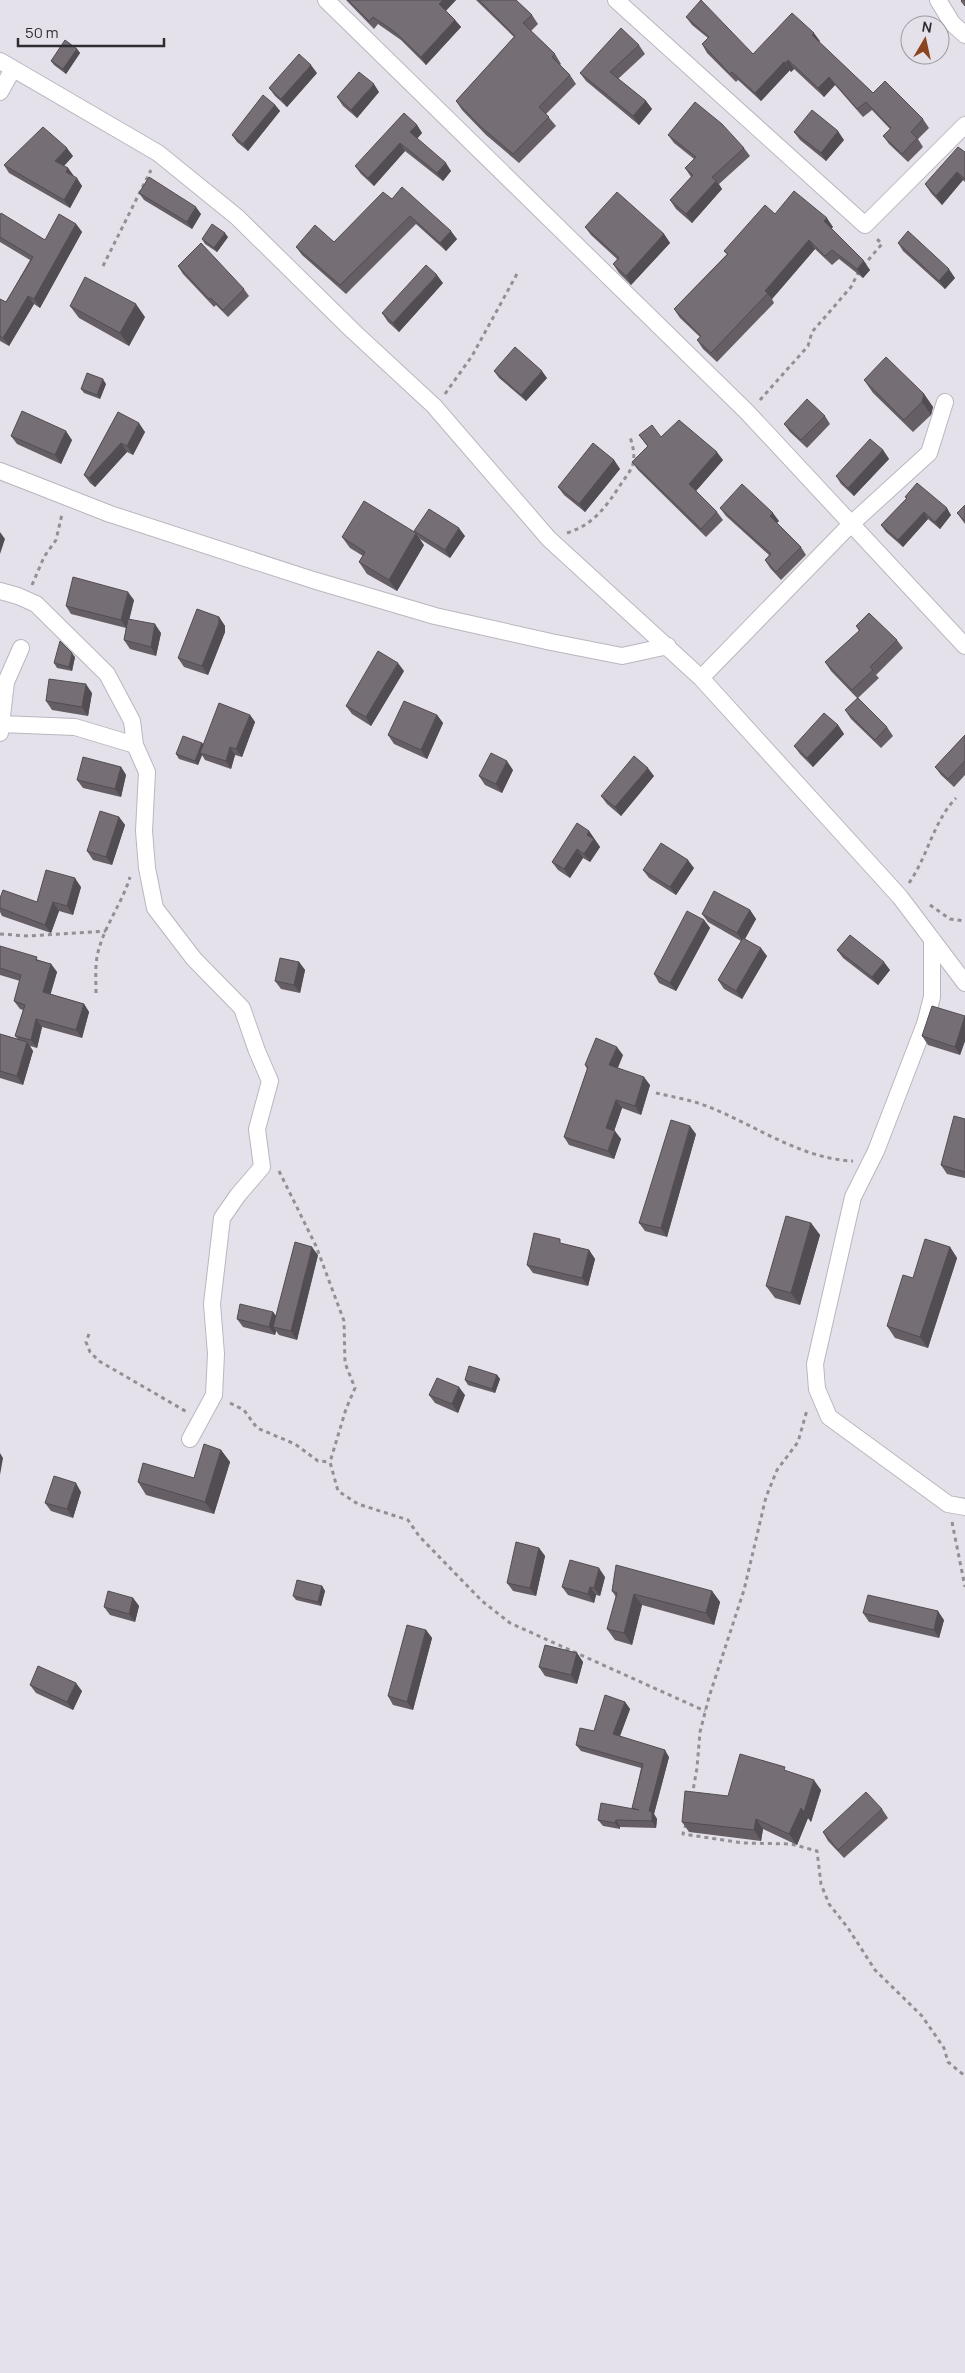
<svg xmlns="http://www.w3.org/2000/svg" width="965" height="2373" font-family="Manrope,sans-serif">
<rect width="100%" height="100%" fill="#e5e1ea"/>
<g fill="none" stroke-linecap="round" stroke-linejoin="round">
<defs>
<path id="street" d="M 326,0 L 747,412 L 965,646
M 616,0 L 865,225 L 965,125
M 938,0 L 952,23 L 965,35
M 0,61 L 158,153 L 237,217 L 353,331 L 434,406 L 549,539 L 701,678 L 900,897 L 965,983
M 0,92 L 13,69
M 0,471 L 110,514 L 313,580 L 435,616 L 551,642 L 622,656 L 668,646
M 0,591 L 18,596 L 36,604 L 107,674 L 132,721 L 135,745 L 147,772 L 144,831 L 147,868 L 155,908 L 194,959 L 242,1008 L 257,1051 L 270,1081 L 257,1129 L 262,1167 L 238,1195 L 222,1218 L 212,1304 L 216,1354 L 214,1395 L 190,1439
M 701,678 L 850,525 L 929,453 L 945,402
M 1,724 L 75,727 L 135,745
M 0,733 L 6,682 L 21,648
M 932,939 L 932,997 L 925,1024 L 876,1151 L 853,1197 L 815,1364 L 817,1389 L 829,1417 L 948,1504 L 965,1507"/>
</defs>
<!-- street casing -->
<use href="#street" stroke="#bab6bf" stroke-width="18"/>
<!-- path -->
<path stroke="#928f95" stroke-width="3" stroke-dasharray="4 4" stroke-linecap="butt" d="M 103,266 L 151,170
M 863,266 L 882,244 L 875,237
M 445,394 L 472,356 L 518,272
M 760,400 L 808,346 L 812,332 L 851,287 L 859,271
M 567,533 C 593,525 606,507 621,484 C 625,478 631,471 633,464 C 635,454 633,446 630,437
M 32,585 L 44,557 L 56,540 L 62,514
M 909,883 C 928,856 933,822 956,798
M 930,905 L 950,919 L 965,921
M 0,934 L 28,936 L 106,931
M 96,993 C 96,981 95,968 97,957 C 102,929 122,904 130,877
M 656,1093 C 673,1097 692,1100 709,1107 C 755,1125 801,1159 853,1161
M 279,1171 L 316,1246 L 344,1321 L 345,1363 L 355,1388 L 346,1409 L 330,1462 L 338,1491 L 358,1504 L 408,1520 L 419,1536 L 482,1601 L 510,1623 L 705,1711
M 89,1334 L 86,1342 L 90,1352 L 99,1361 L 187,1412
M 230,1403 L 244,1410 L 257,1428 L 295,1444 L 318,1461 L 330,1462
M 952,1522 L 965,1587
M 692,1796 L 697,1768 L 700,1732 L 709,1697 L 744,1590 L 766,1497 L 777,1470 L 798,1442 L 807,1410
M 686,1824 L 683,1834 L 743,1843 L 791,1844 L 817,1851 L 821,1884 L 829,1904 L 848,1928 L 875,1970 L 922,2016 L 944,2048 L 948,2062 L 965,2076"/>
<!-- street -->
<use href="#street" stroke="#fff" stroke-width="16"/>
</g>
<!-- wall -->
<path fill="#655f65" d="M 346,0 L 456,0 L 446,11 L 455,20 L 461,27 L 426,65 L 401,40 L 378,24 L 374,29 Z
M 476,0 L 516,0 L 532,15 L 538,24 L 531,31 L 555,54 L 561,64 L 560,65 L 570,75 L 576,84 L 546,114 L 556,126 L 519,163 L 486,135 L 462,110 L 456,101 L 514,37 Z
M 686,17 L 753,54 L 820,41 L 819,42 L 873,93 L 923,119 L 929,128 L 918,139 L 923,147 L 908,162 L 889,144 L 883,136 L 890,129 L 872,110 L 863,117 L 835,85 L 824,97 L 794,69 L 791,72 L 790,70 L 761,101 L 738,80 L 736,82 L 707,53 L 702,44 L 708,38 L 692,25 Z
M 639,45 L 645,54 L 618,79 L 646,101 L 652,109 L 639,125 L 586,81 L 580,73 Z
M 77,49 L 80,53 L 66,74 L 54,65 L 51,61 Z
M 317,73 L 287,107 L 275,96 L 269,88 Z
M 379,92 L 357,118 L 343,106 L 337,97 Z
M 275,105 L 280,111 L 248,151 L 237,142 L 232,135 Z
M 417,125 L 422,133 L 417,139 L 451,171 L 443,181 L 405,151 L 374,186 L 361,174 L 355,166 Z
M 794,132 L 844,140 L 826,161 L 800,140 Z
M 668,135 L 744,148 L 750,156 L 719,184 L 722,189 L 692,223 L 676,209 L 670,200 L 691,177 L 685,168 L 694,159 L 674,143 Z
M 965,152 L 965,182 L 963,180 L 942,205 L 931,193 L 925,184 Z
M 73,156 L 64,166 L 68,168 L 73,176 L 82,186 L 70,208 L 9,173 L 4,165 Z
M 139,193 L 201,214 L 192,229 L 144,200 Z
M 392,199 L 457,239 L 446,251 L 416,224 L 346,294 L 302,255 L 296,247 L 334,242 Z
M 775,214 L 833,227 L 831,229 L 870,270 L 863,278 L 839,259 L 832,265 L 815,249 L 772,299 L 774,303 L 717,362 L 703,349 L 697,340 L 700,337 L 680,318 L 674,309 L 727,254 L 724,251 Z
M 0,215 L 45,240 L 76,224 L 82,232 L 40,308 L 34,304 L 9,346 L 0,341 L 0,299 L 6,302 L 30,260 L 0,242 Z
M 585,227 L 664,234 L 670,243 L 631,285 L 619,273 L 613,264 L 617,259 L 591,235 Z
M 228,237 L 217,252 L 205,244 L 202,239 Z
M 898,243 L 955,278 L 945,289 L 903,251 Z
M 178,266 L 244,289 L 249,296 L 228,317 L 216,305 L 214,307 L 183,274 Z
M 443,283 L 399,332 L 388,322 L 382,313 Z
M 70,306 L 145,317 L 129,346 L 79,318 Z
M 494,371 L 547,378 L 526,401 L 499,378 Z
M 864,380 L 924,394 L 933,407 L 931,415 L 913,432 L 873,393 Z
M 106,384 L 100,399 L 84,393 L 81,389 Z
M 118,412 L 145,432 L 133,455 L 127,452 L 95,487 L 90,483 L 84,475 Z
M 825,416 L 830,424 L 807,448 L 790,432 L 784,424 Z
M 639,435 L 661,437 L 723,460 L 696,491 L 717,512 L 723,520 L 706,537 L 638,470 L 632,462 L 648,447 Z
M 11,436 L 72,440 L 61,464 L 17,444 Z
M 883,450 L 889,459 L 854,496 L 841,484 L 836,476 Z
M 614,460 L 620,469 L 585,512 L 564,495 L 558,487 Z
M 905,497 L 951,515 L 940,529 L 928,519 L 903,547 L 886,532 L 881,525 L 907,499 Z
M 965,505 L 965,524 L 957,513 Z
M 720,508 L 779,521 L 777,523 L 801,547 L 806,555 L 781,580 L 770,568 L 765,560 L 769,555 L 726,516 Z
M 414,531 L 465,536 L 450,558 L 420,539 Z
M 342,537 L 424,545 L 397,591 L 367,574 L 359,562 L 363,556 L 350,548 Z
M 134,600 L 129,619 L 161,633 L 156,656 L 130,649 L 124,640 L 126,628 L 71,614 L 66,606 Z
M 219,617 L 225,626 L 225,632 L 208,675 L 184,667 L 178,658 Z
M 856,626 L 897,640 L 903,648 L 876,675 L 879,678 L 858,698 L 887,727 L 893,736 L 881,748 L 851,719 L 845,710 L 857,698 L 831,671 L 825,662 L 859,631 Z
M 75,657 L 72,671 L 57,668 L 54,663 Z
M 404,671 L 371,726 L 352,714 L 346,706 Z
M 92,693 L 88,716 L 52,710 L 46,701 Z
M 250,715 L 255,722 L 242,757 L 235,755 L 231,769 L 205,760 L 202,755 L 198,765 L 179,759 L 176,754 L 202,743 L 203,744 Z
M 437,715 L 443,723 L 427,759 L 394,744 L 388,735 Z
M 838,725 L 844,734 L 813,767 L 800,754 L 794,746 Z
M 965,735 L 965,775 L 954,787 L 941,775 L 935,767 Z
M 121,767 L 126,775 L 121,797 L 83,788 L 77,780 Z
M 513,770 L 502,793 L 485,785 L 479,776 Z
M 654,776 L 621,816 L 607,804 L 601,796 Z
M 119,817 L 125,825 L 112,865 L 93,860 L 87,851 Z
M 589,831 L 600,847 L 590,862 L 583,858 L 570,878 L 558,870 L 552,862 Z
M 694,868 L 676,895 L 649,878 L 643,870 Z
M 81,887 L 73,915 L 59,911 L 51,933 L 2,916 L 0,912 L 0,898 L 37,902 Z
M 750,910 L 756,919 L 745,939 L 767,956 L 742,999 L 724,989 L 718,980 L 741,941 L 708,922 L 702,914 Z
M 704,920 L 710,928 L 676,991 L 659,983 L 654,974 Z
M 0,946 L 39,960 L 51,964 L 57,972 L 50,994 L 84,1004 L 89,1012 L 82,1038 L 42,1027 L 37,1048 L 30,1046 L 33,1051 L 23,1085 L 0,1078 L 0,1034 L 18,1039 L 15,1036 L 23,1010 L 20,1009 L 14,1001 L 20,981 L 0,975 Z
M 837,950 L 890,970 L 878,985 L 843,958 Z
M 299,962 L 305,970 L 300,993 L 281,989 L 275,981 Z
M 965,1016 L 965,1041 L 960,1055 L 928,1045 L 922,1036 Z
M 623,1055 L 618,1068 L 650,1085 L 641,1115 L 622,1108 L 614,1131 L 621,1139 L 614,1159 L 569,1145 L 564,1137 L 587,1069 L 585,1065 Z
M 965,1119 L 965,1178 L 947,1174 L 941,1165 Z
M 696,1134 L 667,1237 L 645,1231 L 639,1223 Z
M 811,1223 L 820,1235 L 800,1305 L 775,1298 L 766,1286 Z
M 564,1244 L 589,1250 L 595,1259 L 588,1286 L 533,1273 L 527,1265 Z
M 950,1247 L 957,1258 L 928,1348 L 895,1338 L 887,1326 L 913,1278 Z
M 318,1255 L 297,1340 L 279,1335 L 276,1331 L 275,1335 L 243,1327 L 237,1319 L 273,1312 L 276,1316 Z
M 497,1375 L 500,1379 L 495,1393 L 468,1385 L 465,1380 Z
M 429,1395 L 465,1395 L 458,1413 L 435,1403 Z
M 221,1450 L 230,1462 L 214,1514 L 146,1495 L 138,1482 L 194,1478 Z
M 81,1492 L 73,1518 L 51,1511 L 45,1503 Z
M 539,1548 L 545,1556 L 536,1596 L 513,1591 L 507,1583 Z
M 605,1577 L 600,1596 L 596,1595 L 594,1603 L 568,1595 L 562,1587 Z
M 322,1586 L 325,1591 L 321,1606 L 296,1600 L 293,1596 Z
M 612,1591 L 712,1591 L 720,1602 L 714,1625 L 642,1605 L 632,1645 L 615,1640 L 607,1629 L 616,1597 Z
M 133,1598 L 139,1606 L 135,1622 L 110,1615 L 104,1607 Z
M 863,1613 L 944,1620 L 939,1638 L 869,1622 Z
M 426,1630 L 432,1638 L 413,1710 L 393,1705 L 388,1696 Z
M 577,1653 L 583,1662 L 577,1684 L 545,1676 L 539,1667 Z
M 30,1685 L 82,1691 L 73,1710 L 36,1693 Z
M 625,1702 L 630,1709 L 620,1736 L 669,1757 L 654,1814 L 657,1819 L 656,1828 L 620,1827 L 620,1829 L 603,1826 L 598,1820 L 632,1809 L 641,1768 L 581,1751 L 576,1745 L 594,1731 Z
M 789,1772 L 821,1790 L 811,1822 L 808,1818 L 797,1845 L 763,1829 L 761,1841 L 689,1832 L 682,1822 L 728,1796 Z
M 882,1809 L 888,1818 L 844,1858 L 828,1841 L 823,1832 Z"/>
<!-- shaded-wall -->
<path fill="#524d52" d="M 443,0 L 456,0 L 444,12 L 439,4 Z
M 455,20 L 461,27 L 426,65 L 421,57 Z
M 814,33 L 820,41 L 818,43 L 812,35 Z
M 77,49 L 80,53 L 66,74 L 63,69 Z
M 788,60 L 794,69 L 791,72 L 786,63 Z
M 784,62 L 790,70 L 761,101 L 755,93 Z
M 311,65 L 317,73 L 287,107 L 281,99 Z
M 829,77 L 835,85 L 824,97 L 818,88 Z
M 374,84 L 379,92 L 357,118 L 351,110 Z
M 646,101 L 652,109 L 639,125 L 633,116 Z
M 275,105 L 280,111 L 248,151 L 243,144 Z
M 417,125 L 422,133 L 415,140 L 410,132 Z
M 838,131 L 844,140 L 826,161 L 821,153 Z
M 400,143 L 405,151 L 374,186 L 368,178 Z
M 67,148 L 73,156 L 61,169 L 55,161 Z
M 446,163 L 451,171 L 443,181 L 437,173 Z
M 68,168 L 74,176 L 66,172 Z
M 957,172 L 963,180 L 942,205 L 936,196 Z
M 77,178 L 82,186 L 70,208 L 64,200 Z
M 716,181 L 722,189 L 692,223 L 686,214 Z
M 196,207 L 201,214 L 192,229 L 187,222 Z
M 827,218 L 833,227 L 830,230 L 824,221 Z
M 76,224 L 82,232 L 40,308 L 34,299 Z
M 451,231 L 457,239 L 446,251 L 440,243 Z
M 225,233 L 228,237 L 217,252 L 214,248 Z
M 664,234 L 670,243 L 631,285 L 626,276 Z
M 809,240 L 815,249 L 772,299 L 765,291 Z
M 864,261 L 870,270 L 863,278 L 857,269 Z
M 949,269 L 955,278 L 945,289 L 939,281 Z
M 437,275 L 443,283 L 399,332 L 393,323 Z
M 28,296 L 34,304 L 9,346 L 3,338 Z
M 136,304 L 145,317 L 129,346 L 120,333 Z
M 542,371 L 547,378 L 526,401 L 521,395 Z
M 103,379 L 106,384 L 100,399 L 97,395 Z
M 924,394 L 933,407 L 931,415 L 922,402 Z
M 139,423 L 145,432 L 133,455 L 127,446 Z
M 66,431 L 72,440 L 61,464 L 55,455 Z
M 121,443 L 127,452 L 95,487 L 89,478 Z
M 883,450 L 889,459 L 854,496 L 848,488 Z
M 717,452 L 723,460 L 695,492 L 689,484 Z
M 614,460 L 620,469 L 585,512 L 579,504 Z
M 947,508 L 951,515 L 940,529 L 935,522 Z
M 924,512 L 928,519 L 903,547 L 898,540 Z
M 773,513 L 779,521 L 775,524 L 770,516 Z
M 459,528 L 465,536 L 450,558 L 445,550 Z
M 0,532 L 5,539 L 0,554 Z
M 416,533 L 424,545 L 397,591 L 389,580 Z
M 128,592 L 134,600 L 127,629 L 121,620 Z
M 219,617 L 225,626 L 225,632 L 208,675 L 202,666 Z
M 155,624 L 161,633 L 156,656 L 151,647 Z
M 72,653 L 75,657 L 72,671 L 69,667 Z
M 398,663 L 404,671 L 371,726 L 366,717 Z
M 86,684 L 92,693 L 88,716 L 82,707 Z
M 250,715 L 255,722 L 242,757 L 236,749 Z
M 437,715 L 443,723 L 427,759 L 421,750 Z
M 838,725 L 844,734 L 813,767 L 807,758 Z
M 202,743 L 205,747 L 200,753 L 202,755 L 198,765 L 195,761 Z
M 230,747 L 235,755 L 231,769 L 226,761 Z
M 507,761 L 513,770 L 502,793 L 496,784 Z
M 121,767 L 126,775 L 121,797 L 115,789 Z
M 648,768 L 654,776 L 621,816 L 615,807 Z
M 119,817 L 125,825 L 112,865 L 106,857 Z
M 589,831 L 600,847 L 590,862 L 584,854 L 587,835 Z
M 577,849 L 583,858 L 570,878 L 564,869 Z
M 688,860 L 694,868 L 676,895 L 670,887 Z
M 75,878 L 81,887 L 73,915 L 67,906 Z
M 53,902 L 59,911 L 51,933 L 45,925 Z
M 750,910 L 756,919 L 743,942 L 737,933 Z
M 704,920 L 710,928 L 676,991 L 670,983 Z
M 761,948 L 767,956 L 742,999 L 736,991 Z
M 299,962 L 305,970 L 300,993 L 294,985 Z
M 884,962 L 890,970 L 878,985 L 872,977 Z
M 51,964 L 57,972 L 49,1000 L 43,992 Z
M 84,1004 L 89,1012 L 82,1038 L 76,1030 Z
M 965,1016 L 965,1041 L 960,1055 L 955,1047 Z
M 36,1019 L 42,1027 L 37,1048 L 31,1040 Z
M 27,1042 L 33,1051 L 23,1085 L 17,1076 Z
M 617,1047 L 623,1055 L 615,1073 L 609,1065 Z
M 644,1077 L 650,1085 L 641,1115 L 635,1106 Z
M 616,1100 L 622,1108 L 612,1137 L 606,1128 Z
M 690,1126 L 696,1134 L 667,1237 L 661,1228 Z
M 615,1131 L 621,1139 L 614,1159 L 608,1151 Z
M 811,1223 L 820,1235 L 800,1305 L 791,1293 Z
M 312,1247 L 318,1255 L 297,1340 L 291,1331 Z
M 950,1247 L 957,1258 L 928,1348 L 920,1337 Z
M 589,1250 L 595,1259 L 588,1286 L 582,1278 Z
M 273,1312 L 279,1320 L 273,1327 L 276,1331 L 275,1335 L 269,1327 Z
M 497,1375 L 500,1379 L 495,1393 L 492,1389 Z
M 459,1387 L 465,1395 L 458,1413 L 452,1404 Z
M 221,1450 L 230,1462 L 214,1514 L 205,1502 Z
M 0,1453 L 3,1458 L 0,1475 Z
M 76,1483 L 81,1492 L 73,1518 L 67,1509 Z
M 539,1548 L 545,1556 L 536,1596 L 530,1588 Z
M 599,1568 L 605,1577 L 600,1596 L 594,1588 Z
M 322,1586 L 325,1591 L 321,1606 L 318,1602 Z
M 590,1587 L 596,1595 L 594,1603 L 588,1594 Z
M 712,1591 L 720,1602 L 714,1625 L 706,1613 Z
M 634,1594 L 642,1605 L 632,1645 L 624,1633 Z
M 133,1598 L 139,1606 L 135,1622 L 129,1614 Z
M 938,1611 L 944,1620 L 939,1638 L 934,1630 Z
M 426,1630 L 432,1638 L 413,1710 L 407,1702 Z
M 577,1653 L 583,1662 L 577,1684 L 571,1675 Z
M 76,1683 L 82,1691 L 73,1710 L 67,1702 Z
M 625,1702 L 630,1709 L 618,1741 L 613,1734 Z
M 665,1750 L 669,1757 L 654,1814 L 657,1819 L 656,1828 L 652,1821 L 649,1811 Z
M 814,1780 L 821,1790 L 811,1822 L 804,1812 Z
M 801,1808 L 808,1818 L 797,1845 L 789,1834 Z
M 756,1819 L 763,1829 L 761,1841 L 754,1830 Z
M 616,1820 L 620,1827 L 620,1829 L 615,1823 Z"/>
<!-- building -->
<path fill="#756e75" stroke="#524d52" d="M 348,0 L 443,0 L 439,4 L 455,20 L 421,57 L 395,32 L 373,17 L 369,21 Z
M 479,0 L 516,0 L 532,15 L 523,23 L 555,54 L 552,57 L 570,75 L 539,107 L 549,117 L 513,154 L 480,126 L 456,101 L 515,36 Z
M 701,0 L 753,54 L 792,13 L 814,33 L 812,35 L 873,93 L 885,81 L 923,119 L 911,132 L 917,138 L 902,154 L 883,136 L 891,128 L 866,102 L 857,109 L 829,77 L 818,88 L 788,60 L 786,63 L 784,62 L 755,93 L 732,72 L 730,74 L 702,44 L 709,37 L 686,17 Z
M 962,0 L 965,0 L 965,6 L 961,1 Z
M 621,28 L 639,45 L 610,72 L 646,101 L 633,116 L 580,73 Z
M 65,40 L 77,49 L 63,69 L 51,61 Z
M 299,54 L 311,65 L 281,99 L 269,88 Z
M 359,72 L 374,84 L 351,110 L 337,97 Z
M 263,95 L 275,105 L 243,144 L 232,135 Z
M 695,102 L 722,124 L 744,148 L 712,177 L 716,181 L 686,214 L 670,200 L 693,175 L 685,168 L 696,157 L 668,135 Z
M 812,110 L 838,131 L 821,153 L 794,132 Z
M 404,113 L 417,125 L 410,132 L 446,163 L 437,173 L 400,143 L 368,178 L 355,166 Z
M 43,127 L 67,148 L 55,161 L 68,168 L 66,172 L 77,178 L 64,200 L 4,165 Z
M 958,147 L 965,152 L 965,179 L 957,172 L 936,196 L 925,184 Z
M 149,177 L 196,207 L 187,222 L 139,193 Z
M 402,187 L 451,231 L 440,243 L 410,216 L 340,285 L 296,247 L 315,225 L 334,242 L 383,192 L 392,199 Z
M 794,191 L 827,218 L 824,221 L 864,261 L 857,269 L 832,250 L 825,256 L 809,240 L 765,291 L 768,293 L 711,353 L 697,340 L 701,336 L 674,309 L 728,254 L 724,251 L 765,205 L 775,214 Z
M 617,192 L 664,234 L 626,276 L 613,264 L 619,258 L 585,227 Z
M 1,213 L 45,240 L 59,214 L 76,224 L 34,299 L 28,296 L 3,338 L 0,336 L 0,299 L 6,302 L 33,257 L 0,237 L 0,215 Z
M 212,224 L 225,233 L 214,248 L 202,239 Z
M 908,231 L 949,269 L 939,281 L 898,243 Z
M 201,243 L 244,289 L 223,310 L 211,298 L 209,299 L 178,266 Z
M 426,265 L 437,275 L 393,323 L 382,313 Z
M 85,277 L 136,304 L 120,333 L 70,306 Z
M 515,347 L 542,371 L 521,395 L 494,371 Z
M 886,357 L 924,394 L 922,402 L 904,420 L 864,380 Z
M 87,373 L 103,379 L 97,395 L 81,389 Z
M 807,399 L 825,416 L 801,440 L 784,424 Z
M 22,411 L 66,431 L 55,455 L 11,436 Z
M 118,412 L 139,423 L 127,446 L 121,443 L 89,478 L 84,475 Z
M 679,420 L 717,452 L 689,484 L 717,512 L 701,529 L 632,462 L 648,446 L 639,435 L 652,425 L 661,437 Z
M 870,439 L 883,450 L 848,488 L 836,476 Z
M 593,443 L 614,460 L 579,504 L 558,487 Z
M 917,483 L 947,508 L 935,522 L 924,512 L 898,540 L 881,525 L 907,498 L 905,497 Z
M 742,484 L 773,513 L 770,516 L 801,547 L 776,572 L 765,560 L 771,554 L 720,508 Z
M 364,501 L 416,533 L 389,580 L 359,562 L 365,552 L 342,537 Z
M 965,505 L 965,521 L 957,513 Z
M 429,509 L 459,528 L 445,550 L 414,531 Z
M 73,577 L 128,592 L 121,620 L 66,606 Z
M 197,609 L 219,617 L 219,623 L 202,666 L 178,658 Z
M 869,613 L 897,640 L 870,667 L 873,670 L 852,690 L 825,662 L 860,630 L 856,626 Z
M 128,619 L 155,624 L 151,647 L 124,640 Z
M 60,641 L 72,653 L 69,667 L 54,663 Z
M 378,651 L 398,663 L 366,717 L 346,706 Z
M 49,679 L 86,684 L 82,707 L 46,701 Z
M 858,698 L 887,727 L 875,740 L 845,710 Z
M 404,701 L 437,715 L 421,750 L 388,735 Z
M 219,703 L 250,715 L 236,749 L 230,747 L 226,761 L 200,753 Z
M 824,713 L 838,725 L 807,758 L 794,746 Z
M 965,735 L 965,761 L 948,779 L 935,767 Z
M 183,736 L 202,743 L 195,761 L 176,754 Z
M 491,753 L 507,761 L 496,784 L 479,776 Z
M 634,756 L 648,768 L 615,807 L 601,796 Z
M 83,757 L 121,767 L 115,789 L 77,780 Z
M 100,811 L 119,817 L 106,857 L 87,851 Z
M 577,823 L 589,831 L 587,835 L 594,839 L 584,854 L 577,849 L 564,869 L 552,862 Z
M 661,843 L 688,860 L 670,887 L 643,870 Z
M 46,870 L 75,878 L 67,906 L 53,902 L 45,925 L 0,908 L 0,898 L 3,890 L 37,902 Z
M 714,891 L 750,910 L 737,933 L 702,914 Z
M 687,911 L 704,920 L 670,983 L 654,974 Z
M 850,935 L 884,962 L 872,977 L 837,950 Z
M 743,938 L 761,948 L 736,991 L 718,980 Z
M 0,946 L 37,957 L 36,960 L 51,964 L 43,992 L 84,1004 L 76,1030 L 36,1019 L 31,1040 L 15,1036 L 25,1005 L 14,1001 L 21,975 L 0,968 Z
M 280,958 L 299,962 L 294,985 L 275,981 Z
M 932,1006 L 965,1016 L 955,1047 L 922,1036 Z
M 0,1034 L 27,1042 L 17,1076 L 0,1071 Z
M 596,1038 L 617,1047 L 609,1065 L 644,1077 L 635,1106 L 616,1100 L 606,1128 L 615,1131 L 608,1151 L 564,1137 L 588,1067 L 585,1065 Z
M 954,1116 L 965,1119 L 965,1172 L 941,1165 Z
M 671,1120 L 690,1126 L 661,1228 L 639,1223 Z
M 786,1216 L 811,1223 L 791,1293 L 766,1286 Z
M 534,1233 L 560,1239 L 560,1243 L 589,1250 L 582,1278 L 527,1265 Z
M 925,1239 L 950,1247 L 920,1337 L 887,1326 L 903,1275 L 913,1278 Z
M 295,1242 L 312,1247 L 291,1331 L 273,1327 Z
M 240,1304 L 273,1312 L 269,1327 L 237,1319 Z
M 469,1366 L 497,1375 L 492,1389 L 465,1380 Z
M 437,1378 L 459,1387 L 452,1404 L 429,1395 Z
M 204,1444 L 221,1450 L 205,1502 L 138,1482 L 143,1463 L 194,1478 Z
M 54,1476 L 76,1483 L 67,1509 L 45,1503 Z
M 516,1542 L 539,1548 L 530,1588 L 507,1583 Z
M 570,1560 L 599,1568 L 594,1588 L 590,1587 L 588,1594 L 562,1587 Z
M 616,1565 L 712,1591 L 706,1613 L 634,1594 L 624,1633 L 607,1629 L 617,1593 L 612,1591 Z
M 297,1580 L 322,1586 L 318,1602 L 293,1596 Z
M 108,1591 L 133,1598 L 129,1614 L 104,1607 Z
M 868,1595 L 938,1611 L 934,1630 L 863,1613 Z
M 407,1625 L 426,1630 L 407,1702 L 388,1696 Z
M 545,1645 L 577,1653 L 571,1675 L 539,1667 Z
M 38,1666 L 76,1683 L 67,1702 L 30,1685 Z
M 605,1695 L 625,1702 L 613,1734 L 665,1750 L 649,1811 L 652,1812 L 652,1821 L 616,1820 L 615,1823 L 598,1820 L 601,1803 L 639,1810 L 632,1808 L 643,1764 L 576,1745 L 580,1728 L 594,1731 Z
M 740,1754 L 785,1767 L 784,1770 L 814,1780 L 804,1812 L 801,1808 L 789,1834 L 756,1819 L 754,1830 L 682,1822 L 685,1791 L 728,1796 Z
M 866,1792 L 882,1809 L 838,1850 L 823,1832 Z"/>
<!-- north arrow -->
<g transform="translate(925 40) rotate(9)"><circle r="24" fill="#e5e1ea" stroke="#9c99a0"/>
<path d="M0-4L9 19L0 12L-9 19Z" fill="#8b4420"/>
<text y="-8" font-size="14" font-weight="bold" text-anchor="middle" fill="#2e2c30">N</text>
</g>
<!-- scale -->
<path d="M18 38v8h146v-8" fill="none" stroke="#2e2c30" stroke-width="2.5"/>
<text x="25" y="38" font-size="15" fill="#2e2c30" stroke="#e5e1ea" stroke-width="4" paint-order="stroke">50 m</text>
</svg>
